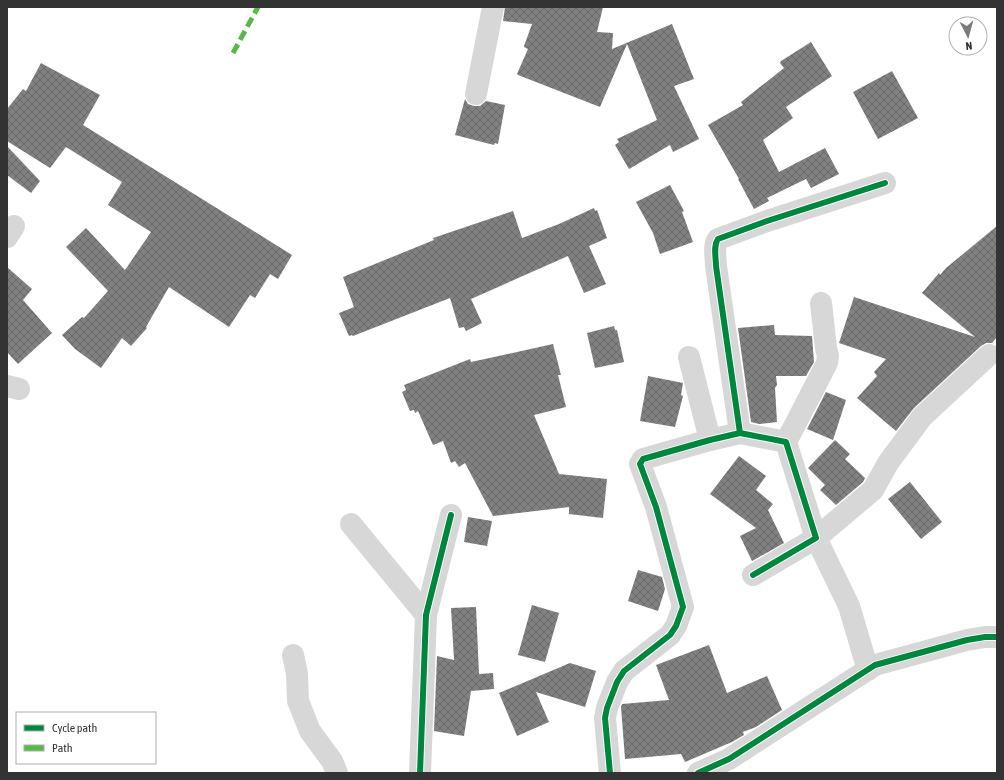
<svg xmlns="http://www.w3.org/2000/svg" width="1004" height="780" font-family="'Asap Condensed',sans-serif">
<defs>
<pattern id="building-cross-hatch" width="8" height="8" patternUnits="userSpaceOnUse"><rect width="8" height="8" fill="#818181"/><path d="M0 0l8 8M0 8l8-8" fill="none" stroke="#6a6a6a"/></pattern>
</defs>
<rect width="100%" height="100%" fill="#fff"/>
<!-- building -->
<path fill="url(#building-cross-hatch)" d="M 505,7 L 603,7 L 597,32 L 613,33 L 612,49 L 672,24 L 694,79 L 674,86 L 699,139 L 673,152 L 670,145 L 629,169 L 615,145 L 619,142 L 617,139 L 657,120 L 627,44 L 600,107 L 518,75 L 517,74 L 528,49 L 524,47 L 524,46 L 532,24 L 503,21 Z
M 811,42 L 832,76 L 786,107 L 793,118 L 763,140 L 779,172 L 825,148 L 839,174 L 811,188 L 806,179 L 767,198 L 769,201 L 754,209 L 738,179 L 739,179 L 708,125 L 743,105 L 741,102 L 784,68 L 780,63 L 781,61 Z
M 41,63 L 100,95 L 83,125 L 292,255 L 278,279 L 270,274 L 255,298 L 250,295 L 229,327 L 169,287 L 146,327 L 147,328 L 131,346 L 122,338 L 101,368 L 75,349 L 62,335 L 82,317 L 84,318 L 108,291 L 66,247 L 86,228 L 125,270 L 151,232 L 108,205 L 122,182 L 66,147 L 50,168 L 7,141 L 7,109 L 23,89 L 26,91 Z
M 892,71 L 918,118 L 878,139 L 853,92 Z
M 465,99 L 468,104 L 474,106 L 480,106 L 486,101 L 505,105 L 498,144 L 495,143 L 494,145 L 455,135 Z
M 7,146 L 40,181 L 31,193 L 7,175 Z
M 670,185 L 684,211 L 682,212 L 693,242 L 660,254 L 653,233 L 636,202 Z
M 594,208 L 595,211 L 597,210 L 607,238 L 589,246 L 606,284 L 584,293 L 568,256 L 471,299 L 482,323 L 466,331 L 464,327 L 459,328 L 450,298 L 353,336 L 352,335 L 349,336 L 339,313 L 354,307 L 343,277 L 434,240 L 433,238 L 513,211 L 522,238 L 559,224 Z
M 997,226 L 997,337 L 992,343 L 986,343 L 981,346 L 914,408 L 896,431 L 857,398 L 877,376 L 874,372 L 886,359 L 839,343 L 854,297 L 975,337 L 922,293 L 939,273 L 940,275 L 946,268 Z
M 7,267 L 32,289 L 23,300 L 52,333 L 18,364 L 7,352 Z
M 774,325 L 775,335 L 812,336 L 814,362 L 806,376 L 776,376 L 777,385 L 775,388 L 777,422 L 759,424 L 751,422 L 738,328 Z
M 614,326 L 615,330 L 617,330 L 624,362 L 595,368 L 587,333 Z
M 553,344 L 561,375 L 558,375 L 566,407 L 534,415 L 559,474 L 607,479 L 603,518 L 569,514 L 569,507 L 493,516 L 465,463 L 459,467 L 455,461 L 451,463 L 443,441 L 433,445 L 418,411 L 415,413 L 414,410 L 410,411 L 402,392 L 406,390 L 404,385 L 470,359 L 471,362 Z
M 648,376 L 683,383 L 681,395 L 683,396 L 675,427 L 640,421 Z
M 826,392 L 846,400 L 833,440 L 807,429 Z
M 835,440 L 850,454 L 845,459 L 865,478 L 863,482 L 836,505 L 820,490 L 825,485 L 808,468 Z
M 739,456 L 766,476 L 756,490 L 773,504 L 768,510 L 784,543 L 752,561 L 740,536 L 756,528 L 710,494 Z
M 910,482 L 942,522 L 921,539 L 888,499 Z
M 468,517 L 492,521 L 487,546 L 464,542 Z
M 638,570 L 662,577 L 665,589 L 658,611 L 628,601 Z
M 532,605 L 559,613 L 545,662 L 518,655 Z
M 476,607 L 479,674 L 493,673 L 494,689 L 471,691 L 464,736 L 434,731 L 437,656 L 454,660 L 451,608 Z
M 709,645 L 727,693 L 767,676 L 782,710 L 756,727 L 743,732 L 744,735 L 732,742 L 685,762 L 681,754 L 625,759 L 621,707 L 622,704 L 669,700 L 656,665 Z
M 570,663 L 596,671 L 585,707 L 536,692 L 549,722 L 517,736 L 499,693 Z"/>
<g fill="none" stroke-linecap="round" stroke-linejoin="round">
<!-- minor -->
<path stroke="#d7d7d7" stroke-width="22" d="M 476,94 L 493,7
M 7,237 L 14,226
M 689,357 L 710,440
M 7,386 L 19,389
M 740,433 L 716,266 C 716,257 713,246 718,239 L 767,221 L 885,183
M 786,442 L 827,363 L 828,356 L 826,348 L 821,303
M 351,524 L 426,615
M 293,655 L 297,674 L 298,701 L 310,731 L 332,761 L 337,773
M 868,670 L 849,606 L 816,538 L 873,490 L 888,463 L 922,417 L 989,355
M 420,773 L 426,615 L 451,515
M 610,773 L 605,718 L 607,708 L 617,682 L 624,671 L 670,635 L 676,626 L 683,607 L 656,507 L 640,464 L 643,459 L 710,440 L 740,433 L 786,442 L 816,538 L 753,575
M 698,773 L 729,759 L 875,665 L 967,640 L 985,637 L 997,637"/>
<!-- quiet -->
<path stroke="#58b947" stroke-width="5" stroke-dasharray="10 5" stroke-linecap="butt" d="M 233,53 L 258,7"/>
<defs>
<path id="cycleway" d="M 740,433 L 716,266 C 716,257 713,246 718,239 L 767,221 L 885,183
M 420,773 L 426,615 L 451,515
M 610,773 L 605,718 L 607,708 L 617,682 L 624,671 L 670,635 L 676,626 L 683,607 L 656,507 L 640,464 L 643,459 L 710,440 L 740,433 L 786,442 L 816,538 L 753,575
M 698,773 L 729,759 L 875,665 L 967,640 L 985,637 L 997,637"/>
</defs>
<!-- cycleway casing -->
<use href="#cycleway" stroke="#fff" stroke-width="8"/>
<!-- cycleway -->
<use href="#cycleway" stroke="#00873e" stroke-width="6"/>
</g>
<!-- border -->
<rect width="1004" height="780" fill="none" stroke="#333333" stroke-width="16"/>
<!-- legend -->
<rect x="16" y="712" width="140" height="52" fill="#ffffff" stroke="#adadad"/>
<rect x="24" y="725" width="20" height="6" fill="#00873e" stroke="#adadad"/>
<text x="52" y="732" font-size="12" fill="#333333">Cycle path</text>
<rect x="24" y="745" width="20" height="6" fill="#58b947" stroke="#adadad"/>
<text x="52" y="752" font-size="12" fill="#333333">Path</text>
<!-- north arrow -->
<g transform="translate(968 36) rotate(174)"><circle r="19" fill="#ffffff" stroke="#adadad"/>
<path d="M0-3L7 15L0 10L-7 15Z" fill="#7a7a7a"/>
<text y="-6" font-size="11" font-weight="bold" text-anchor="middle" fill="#333333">N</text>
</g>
</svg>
